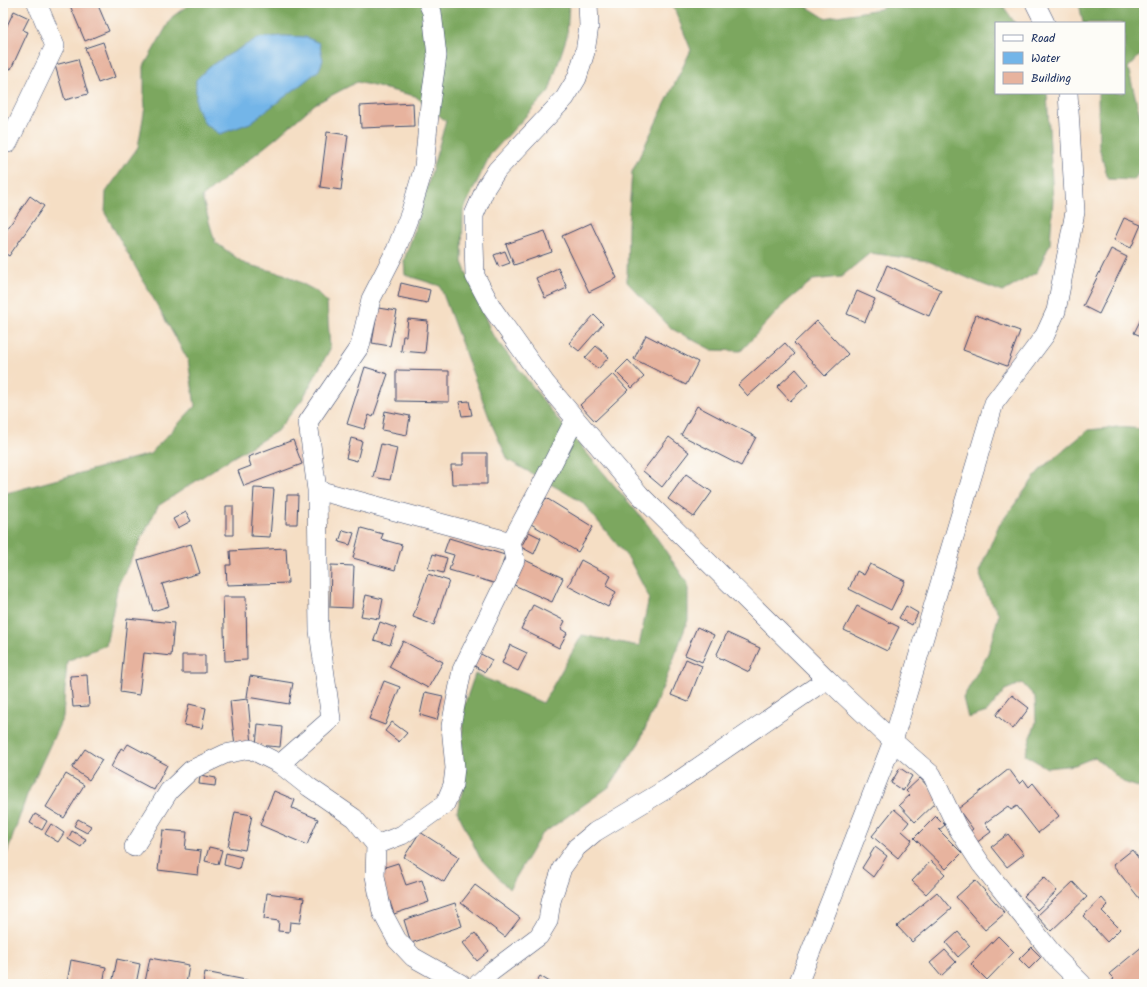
<svg xmlns="http://www.w3.org/2000/svg" width="1147" height="987" font-family="Kalam,sans-serif">
<rect width="100%" height="100%" fill="#fdfcf7"/>
<filter id="ink" filterUnits="userSpaceOnUse"><feTurbulence type="fractalNoise" baseFrequency=".025" numOctaves="2"/><feDisplacementMap in="SourceGraphic" scale="8" xChannelSelector="R" yChannelSelector="G"/><feConvolveMatrix kernelMatrix="1 2 1 2 8 2 1 2 1" color-interpolation-filters="sRGB"/></filter>
<filter id="wash" filterUnits="userSpaceOnUse"><feTurbulence type="fractalNoise" baseFrequency=".012" numOctaves="4" result="noise"/><feDisplacementMap in="SourceGraphic" scale="16" xChannelSelector="R" yChannelSelector="G"/><feGaussianBlur stdDeviation="0.9" result="paint"/><feColorMatrix in="noise" values="0 0 0 0 0 0 0 0 0 0 0 0 0 0 0 0 0 1.4 0 .05"/><feComposite in="paint" operator="in"/></filter>
<g filter="url(#wash)">
<rect width="100%" height="100%" fill="#f5dec4"/>
<!-- forest -->
<path fill="#7ca75f" stroke="#4c6b5e" d="M 191,3 L 569,3 L 567,36 L 549,91 L 490,155 L 463,211 L 462,262 L 492,334 L 556,417 L 648,525 L 688,584 L 688,620 L 665,682 L 639,743 L 609,787 L 541,835 L 509,889 L 480,858 L 457,811 L 464,785 L 462,749 L 463,709 L 475,674 L 543,703 L 582,635 L 639,646 L 649,597 L 629,559 L 582,502 L 508,460 L 492,425 L 440,286 L 405,275 L 404,260 L 416,226 L 446,121 L 415,96 L 357,82 L 315,104 L 276,138 L 202,197 L 215,242 L 245,264 L 284,274 L 316,291 L 327,302 L 330,349 L 302,400 L 277,431 L 225,462 L 158,506 L 118,585 L 106,645 L 67,661 L 63,717 L 27,795 L 3,865 L 3,494 L 150,454 L 195,406 L 188,360 L 105,213 L 106,192 L 138,147 L 145,107 L 144,95 L 144,66 L 172,17 Z
M 672,3 L 801,3 L 825,18 L 880,9 L 889,3 L 1001,3 L 1015,23 L 996,23 L 996,93 L 1047,93 L 1053,200 L 1050,244 L 1037,272 L 1003,292 L 982,284 L 928,261 L 870,253 L 841,277 L 813,280 L 785,303 L 741,351 L 712,350 L 672,329 L 627,282 L 628,224 L 632,172 L 691,50 Z
M 1079,3 L 1144,3 L 1144,51 L 1128,68 L 1144,131 L 1144,164 L 1134,180 L 1108,179 L 1099,147 L 1098,93 L 1124,93 L 1124,23 L 1083,23 Z
M 1118,427 L 1144,429 L 1144,789 L 1123,782 L 1095,757 L 1075,765 L 1047,768 L 1025,755 L 1036,722 L 1035,697 L 1022,683 L 1005,690 L 987,712 L 968,718 L 963,698 L 988,653 L 999,614 L 987,595 L 979,572 L 998,527 L 1039,471 L 1088,430 Z"/>
<!-- water -->
<path fill="#73b5e8" stroke="#4772a3" d="M 284,36 L 305,37 L 319,43 L 323,60 L 319,70 L 299,86 L 250,123 L 220,134 L 205,124 L 196,106 L 196,80 L 210,66 L 258,38 Z"/>
<g id="blocks">
<!-- building -->
<path fill="#e7b39e" d="M 69,3 L 97,3 L 109,31 L 85,41 Z
M 14,11 L 29,18 L 23,30 L 28,32 L 11,69 L 3,66 L 3,34 Z
M 103,42 L 115,77 L 98,83 L 85,48 Z
M 78,59 L 88,94 L 65,100 L 55,65 Z
M 413,103 L 414,126 L 361,128 L 360,106 Z
M 327,132 L 348,135 L 341,190 L 320,187 Z
M 30,196 L 44,206 L 9,256 L 3,252 L 3,235 Z
M 1124,218 L 1141,225 L 1131,248 L 1114,240 Z
M 591,223 L 617,278 L 589,292 L 562,236 Z
M 545,231 L 552,252 L 514,265 L 506,244 Z
M 1111,249 L 1127,257 L 1099,314 L 1083,306 Z
M 505,251 L 510,263 L 499,267 L 494,255 Z
M 887,265 L 941,290 L 929,316 L 876,292 Z
M 558,268 L 567,288 L 545,298 L 536,278 Z
M 401,283 L 430,290 L 427,303 L 398,297 Z
M 857,291 L 875,299 L 865,322 L 847,314 Z
M 378,308 L 397,311 L 390,346 L 372,343 Z
M 1144,313 L 1144,337 L 1134,333 Z
M 594,315 L 603,324 L 579,351 L 569,343 Z
M 976,315 L 1020,331 L 1007,366 L 963,350 Z
M 408,319 L 428,321 L 425,353 L 401,351 L 403,336 L 406,336 Z
M 817,321 L 848,354 L 825,376 L 794,343 Z
M 646,335 L 698,362 L 686,385 L 634,359 Z
M 785,343 L 795,354 L 748,396 L 738,385 Z
M 596,346 L 609,357 L 598,369 L 585,358 Z
M 628,360 L 644,377 L 632,388 L 616,372 Z
M 365,367 L 388,374 L 373,417 L 369,415 L 364,429 L 347,424 Z
M 796,369 L 809,384 L 790,401 L 777,387 Z
M 396,370 L 449,371 L 449,402 L 396,401 Z
M 613,374 L 628,390 L 595,421 L 580,405 Z
M 469,401 L 472,415 L 462,416 L 459,402 Z
M 697,406 L 756,437 L 741,466 L 681,435 Z
M 385,411 L 410,416 L 407,435 L 382,430 Z
M 669,437 L 689,452 L 662,487 L 643,471 Z
M 351,438 L 362,441 L 357,461 L 346,458 Z
M 293,440 L 302,464 L 244,486 L 238,471 L 251,466 L 248,457 Z
M 381,444 L 397,448 L 390,480 L 373,477 Z
M 463,453 L 487,453 L 487,484 L 452,484 L 451,465 L 463,465 Z
M 686,474 L 712,492 L 694,517 L 668,499 Z
M 254,488 L 274,489 L 270,537 L 251,536 Z
M 287,495 L 298,495 L 297,524 L 286,524 Z
M 546,498 L 593,527 L 578,552 L 531,524 Z
M 226,506 L 233,506 L 233,535 L 226,535 Z
M 186,512 L 191,521 L 178,528 L 173,519 Z
M 361,528 L 383,534 L 381,539 L 402,545 L 395,570 L 353,558 Z
M 343,530 L 354,533 L 350,545 L 339,542 Z
M 529,532 L 541,538 L 534,554 L 521,547 Z
M 449,538 L 505,555 L 497,584 L 449,570 L 454,555 L 444,552 Z
M 191,544 L 200,573 L 162,584 L 169,606 L 153,611 L 138,560 Z
M 286,548 L 288,583 L 227,585 L 226,565 L 231,565 L 230,551 Z
M 433,554 L 447,558 L 443,573 L 428,569 Z
M 525,560 L 563,578 L 552,602 L 514,585 Z
M 581,560 L 611,576 L 606,586 L 616,592 L 608,607 L 568,586 Z
M 870,564 L 905,581 L 891,610 L 849,589 L 857,571 L 864,575 Z
M 331,565 L 354,566 L 352,608 L 330,607 Z
M 428,574 L 449,581 L 434,625 L 413,617 Z
M 366,595 L 383,599 L 379,619 L 361,616 Z
M 223,597 L 246,597 L 247,660 L 225,661 Z
M 533,605 L 565,621 L 561,629 L 567,633 L 559,648 L 521,629 Z
M 857,606 L 899,627 L 887,651 L 844,630 Z
M 906,606 L 918,613 L 912,625 L 899,618 Z
M 127,618 L 174,623 L 171,656 L 144,653 L 139,695 L 120,692 Z
M 380,622 L 396,628 L 390,645 L 374,640 Z
M 697,627 L 714,635 L 702,662 L 685,655 Z
M 727,633 L 760,648 L 749,672 L 716,656 Z
M 403,641 L 443,662 L 428,688 L 389,667 Z
M 510,645 L 527,653 L 518,671 L 502,663 Z
M 479,653 L 492,660 L 485,672 L 473,665 Z
M 182,655 L 205,655 L 205,673 L 182,673 Z
M 686,659 L 702,666 L 688,702 L 671,695 Z
M 87,675 L 89,706 L 73,707 L 70,676 Z
M 250,676 L 293,683 L 289,704 L 247,697 Z
M 384,681 L 400,687 L 385,725 L 369,719 Z
M 425,692 L 443,696 L 437,720 L 420,715 Z
M 1012,695 L 1029,708 L 1013,729 L 996,715 Z
M 248,699 L 252,745 L 235,747 L 230,701 Z
M 189,704 L 206,708 L 202,728 L 184,725 Z
M 392,722 L 407,733 L 399,742 L 385,731 Z
M 258,724 L 282,727 L 280,747 L 256,745 Z
M 128,744 L 167,765 L 154,790 L 111,767 L 121,748 L 124,750 Z
M 85,749 L 102,760 L 89,780 L 72,768 Z
M 900,768 L 912,776 L 903,791 L 891,783 Z
M 1009,769 L 1020,784 L 1024,780 L 1029,787 L 1033,783 L 1059,816 L 1038,833 L 1017,806 L 1011,810 L 1008,806 L 985,823 L 991,832 L 976,843 L 968,833 L 973,829 L 958,809 Z
M 66,774 L 84,785 L 64,818 L 46,807 Z
M 200,775 L 216,778 L 215,786 L 199,784 Z
M 920,778 L 939,799 L 915,822 L 899,805 L 910,795 L 906,791 Z
M 274,791 L 295,800 L 292,808 L 318,819 L 307,845 L 260,825 Z
M 894,809 L 909,822 L 902,831 L 912,840 L 898,858 L 872,836 Z
M 235,812 L 252,815 L 245,850 L 228,847 Z
M 35,814 L 47,821 L 42,830 L 30,823 Z
M 936,816 L 945,825 L 939,830 L 962,853 L 946,869 L 914,838 Z
M 78,819 L 91,826 L 87,833 L 74,826 Z
M 51,824 L 64,833 L 58,842 L 45,834 Z
M 163,830 L 187,832 L 185,849 L 201,851 L 198,875 L 158,870 Z
M 72,831 L 86,839 L 81,847 L 68,839 Z
M 420,832 L 459,857 L 444,882 L 404,857 Z
M 1008,834 L 1024,854 L 1007,867 L 991,847 Z
M 209,847 L 222,850 L 218,864 L 205,861 Z
M 875,847 L 887,856 L 873,877 L 862,868 Z
M 1132,850 L 1144,865 L 1144,903 L 1143,903 L 1113,865 Z
M 226,853 L 242,857 L 239,869 L 224,865 Z
M 931,861 L 945,874 L 926,894 L 912,881 Z
M 398,863 L 406,885 L 422,880 L 429,902 L 394,914 L 379,869 Z
M 1044,877 L 1057,891 L 1037,910 L 1024,896 Z
M 975,880 L 1005,913 L 985,930 L 956,897 Z
M 1073,882 L 1087,897 L 1051,931 L 1037,916 Z
M 475,885 L 520,918 L 505,937 L 461,903 Z
M 937,892 L 951,909 L 912,942 L 897,926 Z
M 267,893 L 304,898 L 300,923 L 290,922 L 289,932 L 278,931 L 279,921 L 264,919 Z
M 1102,898 L 1108,905 L 1102,911 L 1120,929 L 1107,942 L 1083,916 Z
M 455,903 L 462,926 L 411,943 L 404,920 Z
M 958,932 L 970,946 L 958,957 L 946,943 Z
M 475,933 L 489,951 L 477,961 L 463,943 Z
M 998,936 L 1014,952 L 987,980 L 971,964 Z
M 1144,945 L 1144,984 L 1108,984 L 1114,979 L 1109,974 Z
M 1031,947 L 1041,957 L 1029,969 L 1019,959 Z
M 945,950 L 956,962 L 941,976 L 930,963 Z
M 150,958 L 189,965 L 186,984 L 159,984 L 145,982 Z
M 117,959 L 140,964 L 136,984 L 112,984 Z
M 71,960 L 106,967 L 103,984 L 67,983 Z
M 205,972 L 251,981 L 251,984 L 203,984 Z
M 540,976 L 553,984 L 535,984 Z"/>
</g>
</g>
<g filter="url(#ink)">
<use href="#blocks" fill-opacity="0" stroke="#3c496d" stroke-width="1"/>
<g fill="none" stroke-linecap="round" stroke-linejoin="round">
<defs>
<path id="minor" d="M 588,3 L 589,26 L 585,52 L 577,78 L 565,98 L 497,170 L 486,187 L 474,215 L 474,243 L 475,276 L 492,308 L 546,384 L 640,495 L 827,679 L 893,741 L 932,775 L 957,827 L 981,864 L 1056,958 L 1082,984
M 1035,3 L 1045,23
M 3,141 L 8,143 L 55,46 L 37,3
M 317,490 L 511,542 L 540,488 L 575,419
M 280,764 L 331,719 L 319,631 L 317,490 L 308,422 L 360,346 L 371,299 L 396,250 L 410,214 L 424,167 L 430,104 L 437,56 L 432,12 L 428,3
M 376,845 L 402,835 L 445,804 L 453,785 L 455,768 L 451,726 L 462,670 L 504,584 L 515,560 L 511,542
M 134,847 L 169,791 L 191,770 L 225,754 L 250,749 L 280,764 L 309,787 L 354,818 L 376,845 L 375,876 L 382,912 L 397,940 L 413,957 L 461,984
M 478,984 L 491,972 L 539,936 L 548,921 L 551,901 L 562,868 L 577,847 L 595,832 L 668,788 L 827,679
M 798,984 L 893,741 L 994,403 L 1045,335 L 1056,311 L 1075,212 L 1068,93"/>
</defs>
<!-- minor casing -->
<use href="#minor" stroke="#3c496d" stroke-width="20"/>
<!-- minor -->
<use href="#minor" stroke="#fff" stroke-width="19"/>
</g>
</g>
<!-- margin -->
<rect width="1147" height="987" fill="none" stroke="#fdfcf7" stroke-width="16"/>
<!-- legend -->
<rect x="995" y="22" width="130" height="72" fill="#fdfcf7" stroke="#a3aaba"/>
<rect x="1003" y="35" width="20" height="6" fill="#ffffff" stroke="#a3aaba"/>
<text x="1031" y="42" font-size="12" fill="#1b2f5e">Road</text>
<rect x="1003" y="52" width="20" height="12" fill="#73b5e8" stroke="#a3aaba"/>
<text x="1031" y="62" font-size="12" fill="#1b2f5e">Water</text>
<rect x="1003" y="72" width="20" height="12" fill="#e7b39e" stroke="#a3aaba"/>
<text x="1031" y="82" font-size="12" fill="#1b2f5e">Building</text>
</svg>
